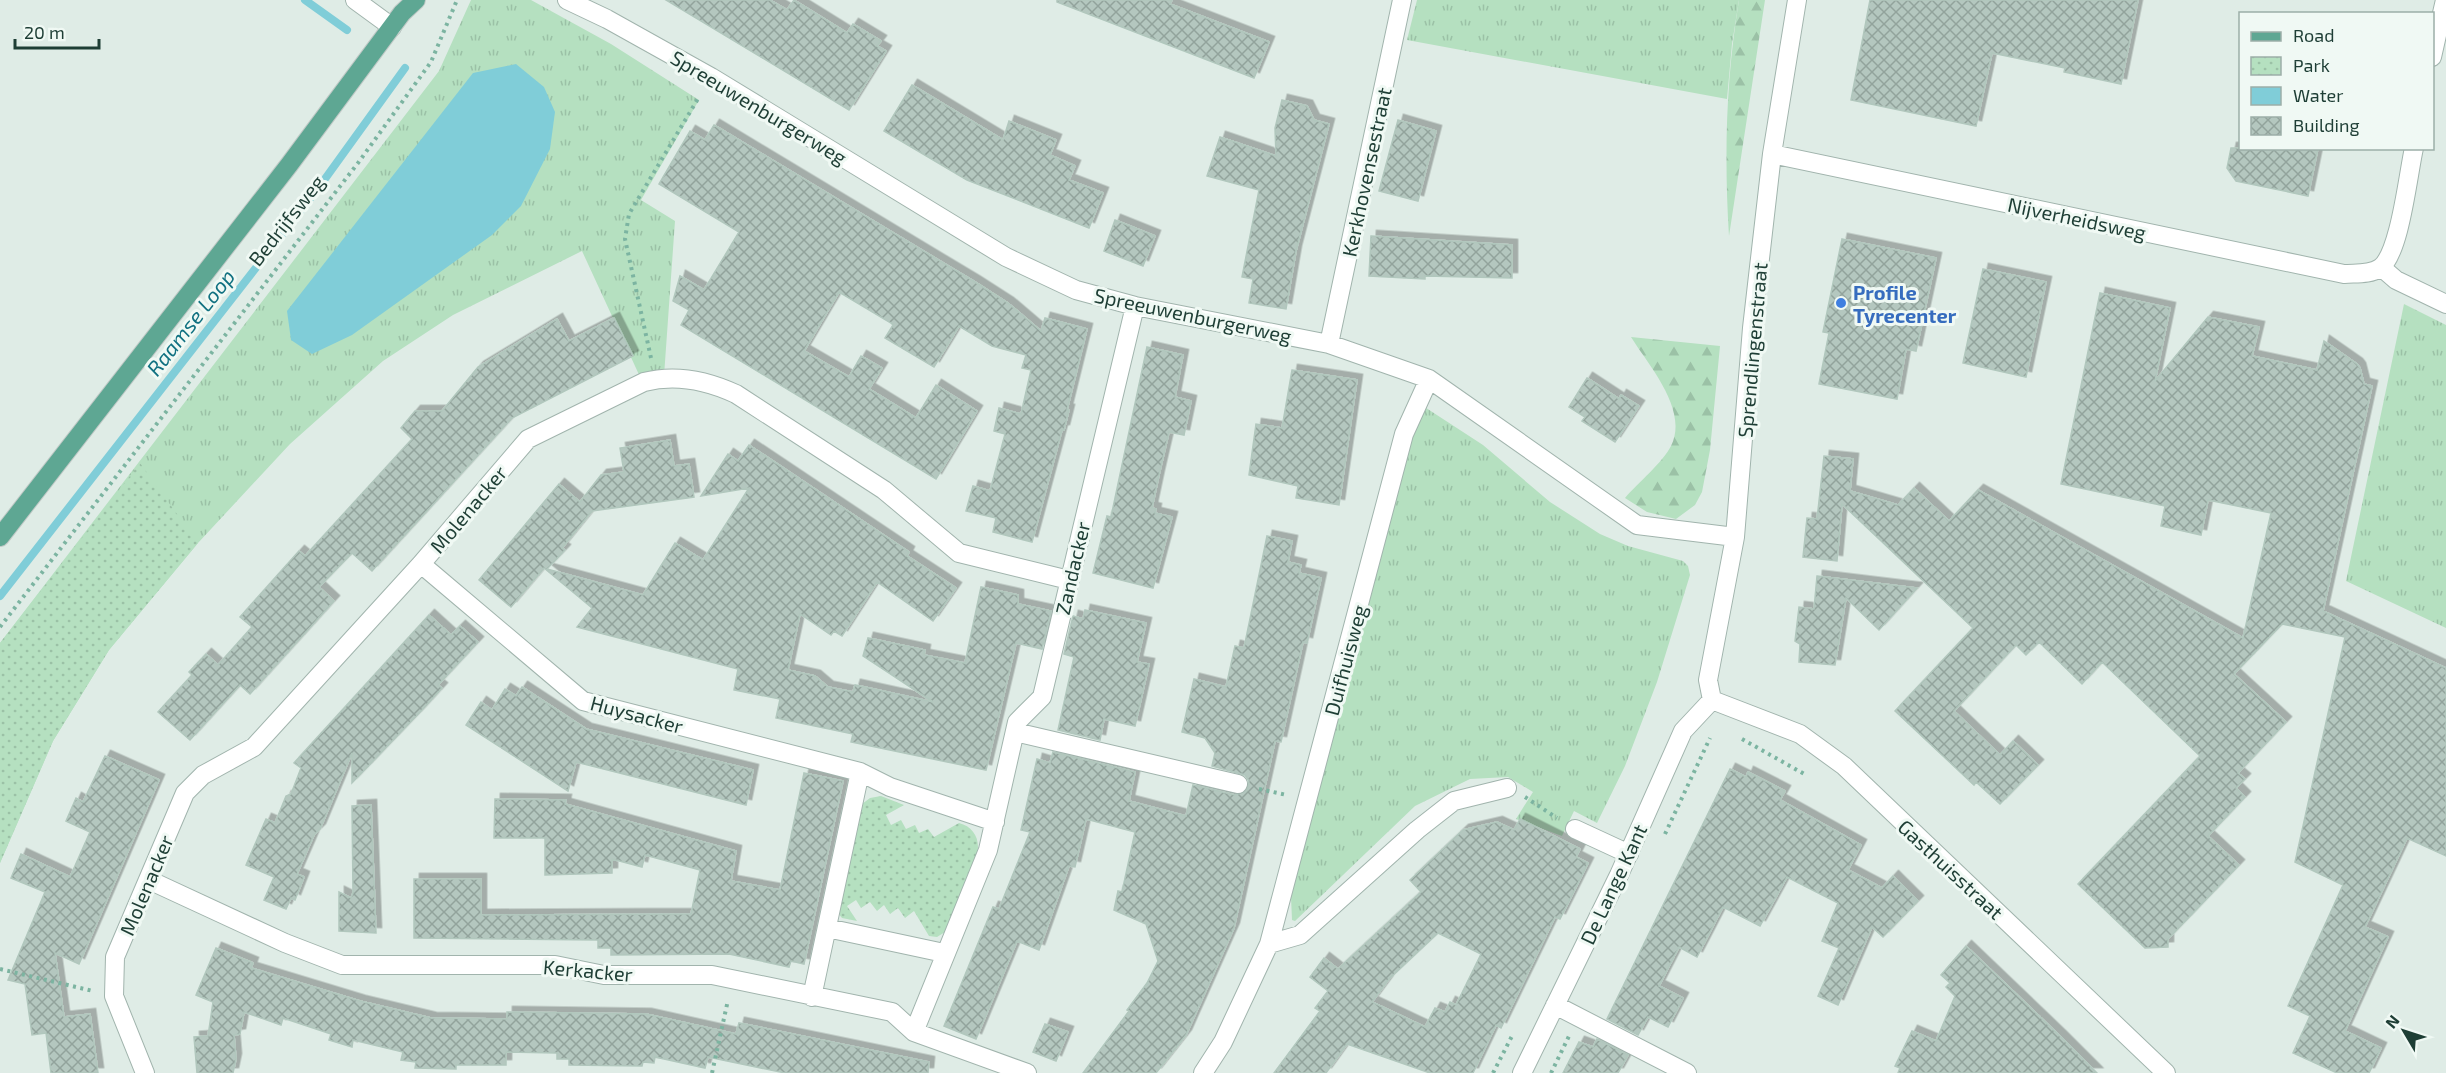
<svg xmlns="http://www.w3.org/2000/svg" width="2446" height="1073" font-family="'Exo 2',sans-serif">
<defs>
<pattern id="grass-tufts" width="24" height="20" patternUnits="userSpaceOnUse" patternTransform="scale(1.5)"><rect width="24" height="20" fill="#b5e0c0"/><path d="M3 7l-1-3M5 7V3M7 7l1-3M15 17l-1-3M17 17v-4M19 17l1-3" fill="none" stroke="#9bc1a6"/></pattern>
<pattern id="forest-firs" width="22" height="20" patternUnits="userSpaceOnUse" patternTransform="scale(1.5)"><rect width="22" height="20" fill="#b5e0c0"/><path d="M5 1l3.5 6h-7zM16 11l3.5 6h-7z" fill="#9bc1a6"/></pattern>
<pattern id="park-dots" width="8" height="8" patternUnits="userSpaceOnUse" patternTransform="scale(1.5)"><rect width="8" height="8" fill="#b5e0c0"/><path d="M2 2h.1M6 6h.1" fill="none" stroke="#9bc1a6" stroke-width="1.8" stroke-linecap="round"/></pattern>
<pattern id="building-cross-hatch" width="8" height="8" patternUnits="userSpaceOnUse" patternTransform="scale(1.5)"><rect width="8" height="8" fill="#b4c7bf"/><path d="M0 0l8 8M0 8l8-8" fill="none" stroke="#92a39c"/></pattern>
<filter id="shadow"><feDropShadow dx="5.5" dy="-5.5" stdDeviation="0" flood-color="#0004"/></filter>
</defs>
<rect width="100%" height="100%" fill="#dfece6"/>
<!-- grass -->
<path fill="url(#grass-tufts)" d="M 471,0 L 531,0 L 611,44 L 699,100 L 641,200 L 675,221 L 664,376 L 641,379 L 582,251 L 453,315 L 383,361 L 290,444 L 198,543 L 109,650 L 53,741 L 0,863 L 0,643 L 439,71 Z
M 1417,0 L 1739,0 L 1732,44 L 1727,99 L 1407,40 Z
M 2404,304 L 2446,325 L 2446,628 L 2346,581 Z
M 1420,404 L 1483,445 L 1550,502 L 1600,534 L 1628,546 L 1683,561 L 1688,566 L 1690,575 L 1657,682 L 1625,766 L 1597,823 L 1574,811 L 1562,836 L 1516,819 L 1533,792 L 1508,777 L 1470,779 L 1415,806 L 1295,921 L 1292,920 L 1291,897 L 1298,866 L 1379,565 L 1392,480 Z"/>
<!-- forest -->
<path fill="url(#forest-firs)" d="M 1739,0 L 1765,0 L 1729,236 C 1724,156 1726,79 1739,0 Z
M 1631,337 L 1720,346 L 1710,450 L 1702,492 L 1695,505 L 1676,519 L 1647,512 L 1625,498 C 1638,483 1663,462 1671,446 C 1689,410 1649,366 1631,337 Z"/>
<!-- park -->
<path fill="url(#park-dots)" d="M 140,463 L 198,543 L 109,650 L 53,741 L 0,863 L 0,643 Z
M 881,796 L 904,805 L 886,815 L 891,825 L 901,820 L 906,829 L 915,825 L 919,833 L 928,829 L 934,837 L 959,823 C 971,826 978,835 978,847 C 978,864 953,913 945,932 L 937,937 L 929,936 L 914,911 L 905,918 L 898,908 L 890,914 L 884,905 L 877,911 L 870,902 L 861,908 L 856,900 L 847,906 L 857,921 L 842,918 L 837,912 L 862,804 L 870,798 Z"/>
<!-- water -->
<path fill="#80cdd8" d="M 516,64 L 544,87 L 555,112 L 550,149 L 521,206 L 492,235 L 352,335 L 312,354 L 291,340 L 287,311 L 473,73 Z"/>
<g fill="none" stroke-linecap="round" stroke-linejoin="round">
<!-- stream -->
<path stroke="#80cdd8" stroke-width="8" d="M 305,0 L 347,30
M 0,596 L 322,183 L 405,68"/>
</g>
<!-- building -->
<path fill="url(#building-cross-hatch)" stroke="#b1c7bd" stroke-width="1.5" fill-rule="evenodd" filter="url(#shadow)" d="M 666,0 L 770,0 L 787,10 L 794,0 L 847,33 L 853,24 L 881,41 L 877,46 L 886,51 L 849,110 Z
M 1057,0 L 1172,0 L 1170,4 L 1269,42 L 1254,78 L 1057,2 Z
M 1870,0 L 2138,0 L 2121,84 L 2064,72 L 2065,68 L 1992,53 L 1976,126 L 1851,100 Z
M 912,85 L 1003,140 L 1009,121 L 1056,140 L 1050,155 L 1075,166 L 1069,180 L 1103,193 L 1089,228 L 967,180 L 884,131 Z
M 1282,100 L 1307,106 L 1314,120 L 1329,124 L 1296,251 L 1286,309 L 1249,303 L 1253,279 L 1242,277 L 1259,190 L 1207,176 L 1220,137 L 1276,156 L 1275,128 Z
M 1398,120 L 1436,131 L 1418,201 L 1379,191 Z
M 714,125 L 975,282 L 1008,303 L 1041,331 L 1045,318 L 1087,329 L 1067,410 L 1069,410 L 1064,430 L 1062,430 L 1032,542 L 993,532 L 996,518 L 966,511 L 973,486 L 990,491 L 1005,434 L 994,431 L 999,408 L 1021,414 L 1031,370 L 1022,368 L 1026,355 L 992,346 L 959,326 L 934,367 L 885,338 L 893,325 L 891,323 L 839,292 L 804,351 L 849,377 L 861,356 L 882,368 L 869,389 L 916,418 L 936,385 L 977,411 L 936,479 L 681,325 L 689,310 L 673,301 L 680,276 L 704,290 L 739,232 L 659,184 L 690,131 L 705,140 Z
M 2231,148 L 2318,148 L 2308,196 L 2236,181 L 2227,168 Z
M 1115,220 L 1155,236 L 1143,266 L 1104,251 Z
M 1371,236 L 1512,245 L 1512,278 L 1425,276 L 1425,279 L 1369,276 Z
M 1842,239 L 1936,258 L 1916,351 L 1906,349 L 1897,399 L 1819,384 L 1829,333 L 1823,332 Z
M 1983,269 L 2046,282 L 2026,377 L 1963,363 Z
M 2100,293 L 2170,308 L 2155,381 L 2208,317 L 2259,327 L 2252,356 L 2317,370 L 2324,341 L 2357,364 L 2360,368 L 2364,384 L 2372,386 L 2323,611 L 2446,668 L 2446,856 L 2407,838 L 2365,927 L 2388,937 L 2345,1031 L 2381,1048 L 2369,1073 L 2337,1073 L 2293,1053 L 2310,1016 L 2288,1006 L 2343,885 L 2295,862 L 2345,637 L 2282,624 L 2234,674 L 2286,722 L 2238,773 L 2245,779 L 2236,788 L 2245,797 L 2208,836 L 2239,865 L 2168,939 L 2168,947 L 2145,948 L 2078,884 L 2200,756 L 2102,662 L 2082,684 L 2039,642 L 2026,655 L 2016,645 L 1954,711 L 2000,755 L 2013,741 L 2038,765 L 2000,804 L 1976,782 L 1974,785 L 1895,711 L 1973,628 L 1842,504 L 1837,561 L 1803,557 L 1807,518 L 1817,519 L 1824,456 L 1853,459 L 1850,491 L 1898,505 L 1914,488 L 1949,521 L 1978,490 L 2243,638 L 2271,513 L 2208,500 L 2201,535 L 2161,526 L 2165,506 L 2061,484 Z
M 614,318 L 633,356 L 512,418 L 372,571 L 352,553 L 319,587 L 334,601 L 250,694 L 240,685 L 190,740 L 158,712 L 192,675 L 189,672 L 206,654 L 218,665 L 252,627 L 240,617 L 299,551 L 305,556 L 412,439 L 401,428 L 415,411 L 442,411 L 478,367 L 557,319 L 569,341 Z
M 1147,347 L 1183,355 L 1175,397 L 1191,401 L 1184,435 L 1169,432 L 1159,475 L 1152,508 L 1156,509 L 1155,513 L 1172,517 L 1153,588 L 1093,573 L 1107,516 L 1111,517 Z
M 1292,370 L 1357,380 L 1339,505 L 1296,498 L 1298,486 L 1249,475 L 1256,424 L 1282,428 Z
M 1587,378 L 1619,399 L 1621,395 L 1639,406 L 1615,442 L 1582,421 L 1585,417 L 1569,407 Z
M 670,440 L 674,466 L 689,464 L 694,497 L 592,511 L 562,548 L 565,550 L 547,569 L 643,595 L 675,543 L 703,560 L 749,488 L 701,496 L 728,454 L 738,461 L 749,445 L 909,552 L 907,556 L 956,588 L 933,621 L 877,582 L 842,636 L 834,631 L 831,635 L 800,614 L 788,670 L 815,676 L 828,687 L 853,692 L 855,685 L 933,702 L 863,656 L 868,638 L 925,650 L 924,655 L 965,663 L 981,587 L 1018,595 L 1018,604 L 1051,611 L 1042,649 L 1016,643 L 986,770 L 851,742 L 853,734 L 776,718 L 780,699 L 734,690 L 738,669 L 577,627 L 592,608 L 544,568 L 511,607 L 479,580 L 559,484 L 580,502 L 601,475 L 624,472 L 620,448 Z
M 1267,536 L 1292,541 L 1288,562 L 1301,565 L 1299,573 L 1321,578 L 1307,643 L 1303,642 L 1281,742 L 1275,741 L 1234,928 L 1186,1035 L 1156,1073 L 1083,1073 L 1129,1011 L 1127,1010 L 1147,983 L 1158,961 L 1146,924 L 1114,910 L 1118,891 L 1122,892 L 1135,832 L 1086,819 L 1075,867 L 1069,866 L 1039,950 L 1017,941 L 976,1039 L 944,1026 L 993,907 L 999,909 L 1030,832 L 1021,830 L 1037,759 L 1050,763 L 1053,752 L 1135,772 L 1129,801 L 1186,816 L 1193,785 L 1235,795 L 1247,791 L 1249,781 L 1245,775 L 1212,766 L 1215,753 L 1205,738 L 1182,732 L 1194,679 L 1226,687 L 1235,646 L 1244,648 Z
M 1817,576 L 1850,580 L 1917,588 L 1879,630 L 1846,598 L 1835,665 L 1799,662 L 1800,644 L 1795,641 L 1799,607 L 1814,609 Z
M 1085,610 L 1146,623 L 1137,662 L 1149,664 L 1135,726 L 1104,719 L 1100,740 L 1058,730 L 1074,657 L 1064,654 L 1073,616 L 1083,619 Z
M 429,615 L 451,635 L 460,626 L 478,642 L 438,685 L 442,688 L 422,710 L 352,783 L 352,753 L 320,829 L 314,835 L 297,874 L 304,877 L 295,900 L 291,898 L 286,909 L 264,900 L 274,877 L 246,865 L 266,819 L 275,823 L 286,796 L 291,794 L 301,768 L 294,763 Z
M 522,687 L 586,729 L 753,770 L 746,805 L 576,762 L 568,791 L 466,725 L 481,702 L 492,710 L 505,689 L 516,696 Z
M 105,756 L 159,780 L 79,964 L 55,953 L 64,1017 L 90,1014 L 98,1073 L 51,1073 L 46,1033 L 32,1035 L 25,984 L 8,980 L 45,892 L 11,878 L 21,854 L 70,877 L 90,832 L 66,821 L 76,798 L 83,802 Z
M 1730,769 L 1746,777 L 1748,772 L 1785,791 L 1780,800 L 1861,845 L 1848,870 L 1882,888 L 1893,876 L 1918,901 L 1883,937 L 1872,927 L 1838,1005 L 1818,996 L 1839,948 L 1822,941 L 1838,903 L 1787,877 L 1760,926 L 1723,907 L 1697,957 L 1679,947 L 1659,986 L 1683,998 L 1668,1027 L 1648,1017 L 1638,1035 L 1607,1019 Z
M 804,773 L 843,781 L 804,964 L 791,961 L 789,967 L 729,954 L 611,955 L 611,948 L 598,948 L 598,940 L 414,938 L 414,879 L 481,879 L 481,915 L 691,914 L 700,870 L 645,855 L 642,867 L 612,859 L 612,873 L 545,875 L 545,838 L 494,838 L 495,799 L 566,800 L 565,804 L 736,851 L 731,881 L 780,890 Z
M 371,805 L 376,933 L 339,931 L 339,892 L 351,898 L 353,893 L 352,806 Z
M 1520,819 L 1580,849 L 1576,857 L 1588,863 L 1560,919 L 1555,917 L 1501,1028 L 1496,1025 L 1473,1073 L 1430,1073 L 1347,1044 L 1326,1073 L 1274,1073 L 1320,1011 L 1315,1008 L 1328,991 L 1310,977 L 1324,958 L 1338,969 L 1421,892 L 1410,880 L 1463,830 L 1497,822 L 1514,830 ZM 1438,933 L 1481,954 L 1456,1005 L 1450,1002 L 1445,1012 L 1435,1008 L 1425,1027 L 1372,1002 L 1389,979 Z
M 1966,946 L 2060,1036 L 2097,1073 L 1898,1073 L 1900,1068 L 1895,1066 L 1912,1031 L 1936,1041 L 1955,996 L 1946,987 L 1950,983 L 1941,975 Z
M 216,948 L 253,963 L 251,968 L 360,1001 L 431,1018 L 507,1019 L 507,1012 L 646,1014 L 736,1034 L 739,1023 L 929,1062 L 928,1073 L 785,1073 L 708,1057 L 705,1068 L 655,1057 L 654,1063 L 643,1062 L 642,1066 L 569,1065 L 569,1059 L 557,1059 L 557,1053 L 506,1052 L 506,1065 L 456,1065 L 456,1069 L 415,1068 L 416,1062 L 401,1060 L 403,1052 L 353,1040 L 352,1047 L 329,1040 L 331,1034 L 283,1018 L 281,1025 L 244,1012 L 240,1034 L 234,1035 L 236,1059 L 233,1073 L 197,1073 L 194,1037 L 208,1036 L 213,1002 L 196,995 Z
M 1045,1024 L 1068,1032 L 1056,1061 L 1033,1052 Z
M 1597,1039 L 1628,1055 L 1618,1073 L 1563,1073 L 1579,1042 L 1593,1047 Z"/>
<g fill="none" stroke-linecap="round" stroke-linejoin="round">
<defs>
<path id="minor" d="M 355,0 L 392,27
M 567,0 L 607,19 L 711,77 L 1006,257 L 1076,290 L 1135,306 L 1329,344 L 1429,379 L 1637,525 L 1735,537
M 2432,57 L 2445,0
M 1772,154 L 2344,274 C 2356,273 2369,275 2380,268 C 2400,254 2408,174 2414,148
M 2381,267 L 2396,280 L 2446,304
M 1329,344 L 1402,0
M 421,564 L 583,701 L 860,772 L 890,787 L 995,822
M 1712,700 L 1708,680 L 1735,537 L 1752,328 L 1772,154 L 1797,0
M 1712,700 L 1800,734 L 1844,766 L 2166,1073
M 1015,732 L 1238,784
M 1575,829 L 1629,854
M 149,880 L 285,943 L 342,965 L 555,965 L 604,975 L 712,975 L 892,1012 L 914,1032 L 1027,1073
M 827,928 L 944,953
M 1269,944 L 1300,935 L 1417,830 L 1454,801 L 1507,788
M 812,997 L 860,772
M 1555,1005 L 1687,1073
M 914,1032 L 988,850 L 1017,722 L 1042,697 L 1135,306
M 145,1073 L 114,996 L 115,957 L 185,793 L 203,775 L 254,747 L 421,564 L 528,439 L 644,382 C 675,374 708,381 736,394 L 884,490 L 959,553 L 1069,580
M 1203,1073 L 1223,1042 L 1269,944 L 1404,434 L 1429,379
M 1522,1073 L 1619,875 L 1683,731 L 1712,700"/>
<path id="major" d="M 0,537 L 289,165 L 402,13 L 416,0"/>
</defs>
<!-- minor casing -->
<use href="#minor" stroke="#a1b4ad" stroke-width="20"/>
<!-- major casing -->
<use href="#major" stroke="#c0c9c6" stroke-width="20"/>
<!-- path -->
<path stroke="#7cb4a1" stroke-width="4" stroke-dasharray="3 4.5" stroke-linecap="butt" d="M 651,358 L 625,239 L 629,214 L 699,97
M 0,627 L 358,163 L 431,62 L 457,0
M 1742,739 L 1806,775
M 1259,789 L 1287,795
M 1525,797 L 1557,818
M 1665,834 L 1710,738
M 0,969 L 93,991
M 712,1073 L 728,1000
M 1493,1073 L 1513,1034
M 1551,1073 L 1569,1036"/>
<!-- minor -->
<use href="#minor" stroke="#fff" stroke-width="18"/>
<!-- major -->
<use href="#major" stroke="#5ea793" stroke-width="18"/>
</g>
<!-- markers -->
<circle fill="#3f7fe0" stroke="#f0f9f4" stroke-width="2" cx="1841" cy="303" r="6"/>
<g text-anchor="middle" dominant-baseline="central" stroke-width="6" stroke-linejoin="round" paint-order="stroke">
<!-- street labels -->
<g font-size="20" fill="#1e3e35" stroke="#f0f9f4">
<text transform="translate(759 107) rotate(31)">Spreeuwenburgerweg</text>
<text transform="translate(1366 172) rotate(-78)">Kerkhovensestraat</text>
<text transform="translate(2077 218) rotate(12)">Nijverheidsweg</text>
<text transform="translate(286 220) rotate(-52)">Bedrijfsweg</text>
<text transform="translate(1193 315) rotate(12)">Spreeuwenburgerweg</text>
<text transform="translate(1752 350) rotate(-85)">Sprendlingenstraat</text>
<text transform="translate(468 509) rotate(-50)">Molenacker</text>
<text transform="translate(1072 568) rotate(-77)">Zandacker</text>
<text transform="translate(1345 660) rotate(-75)">Duifhuisweg</text>
<text transform="translate(637 714) rotate(15)">Huysacker</text>
<text transform="translate(1951 869) rotate(43)">Gasthuisstraat</text>
<text transform="translate(1613 884) rotate(-65)">De Lange Kant</text>
<text transform="translate(146 885) rotate(-67)">Molenacker</text>
<text transform="translate(588 970) rotate(5)">Kerkacker</text>
</g>
<!-- shop labels -->
<g font-size="20" font-weight="bold" fill="#366cbe" stroke="#f0f9f4" text-anchor="start">
<text x="1853" y="292">Profile<tspan x="1853" dy="23">Tyrecenter</tspan></text>
</g>
<!-- water labels -->
<g font-size="21" font-style="italic" fill="#117181" stroke="#f0f9f4">
<text transform="translate(190 322) rotate(-52)">Raamse Loop</text>
</g>
</g>
<!-- legend -->
<rect x="2239" y="12" width="195" height="138" fill="#f0f9f4" stroke="#9caea8" stroke-width="1.5"/>
<rect x="2251" y="32" width="30" height="9" fill="#5ea793" stroke="#9caea8" stroke-width="1.5"/>
<text x="2293" y="42" font-size="18" fill="#1e3e35">Road</text>
<rect x="2251" y="57" width="30" height="18" fill="url(#park-dots)" stroke="#9caea8" stroke-width="1.5"/>
<text x="2293" y="72" font-size="18" fill="#1e3e35">Park</text>
<rect x="2251" y="87" width="30" height="18" fill="#80cdd8" stroke="#9caea8" stroke-width="1.5"/>
<text x="2293" y="102" font-size="18" fill="#1e3e35">Water</text>
<rect x="2251" y="117" width="30" height="18" fill="url(#building-cross-hatch)" stroke="#9caea8" stroke-width="1.5"/>
<text x="2293" y="132" font-size="18" fill="#1e3e35">Building</text>
<!-- north arrow -->
<g transform="translate(2404 1031) rotate(309)" stroke="#f0f9f4" stroke-width="4.5" paint-order="stroke">
<path d="M0-4.5L10 22L0 15L-10 22Z" fill="#1e3e35"/>
<text y="-9" font-size="16" font-weight="bold" text-anchor="middle" fill="#1e3e35">N</text>
</g>
<!-- scale -->
<path d="M15 39v9h84v-9" fill="none" stroke="#1e3e35" stroke-width="3"/>
<text x="24" y="39" font-size="18" fill="#1e3e35" stroke="#f0f9f4" stroke-width="4.5" paint-order="stroke">20 m</text>
</svg>
